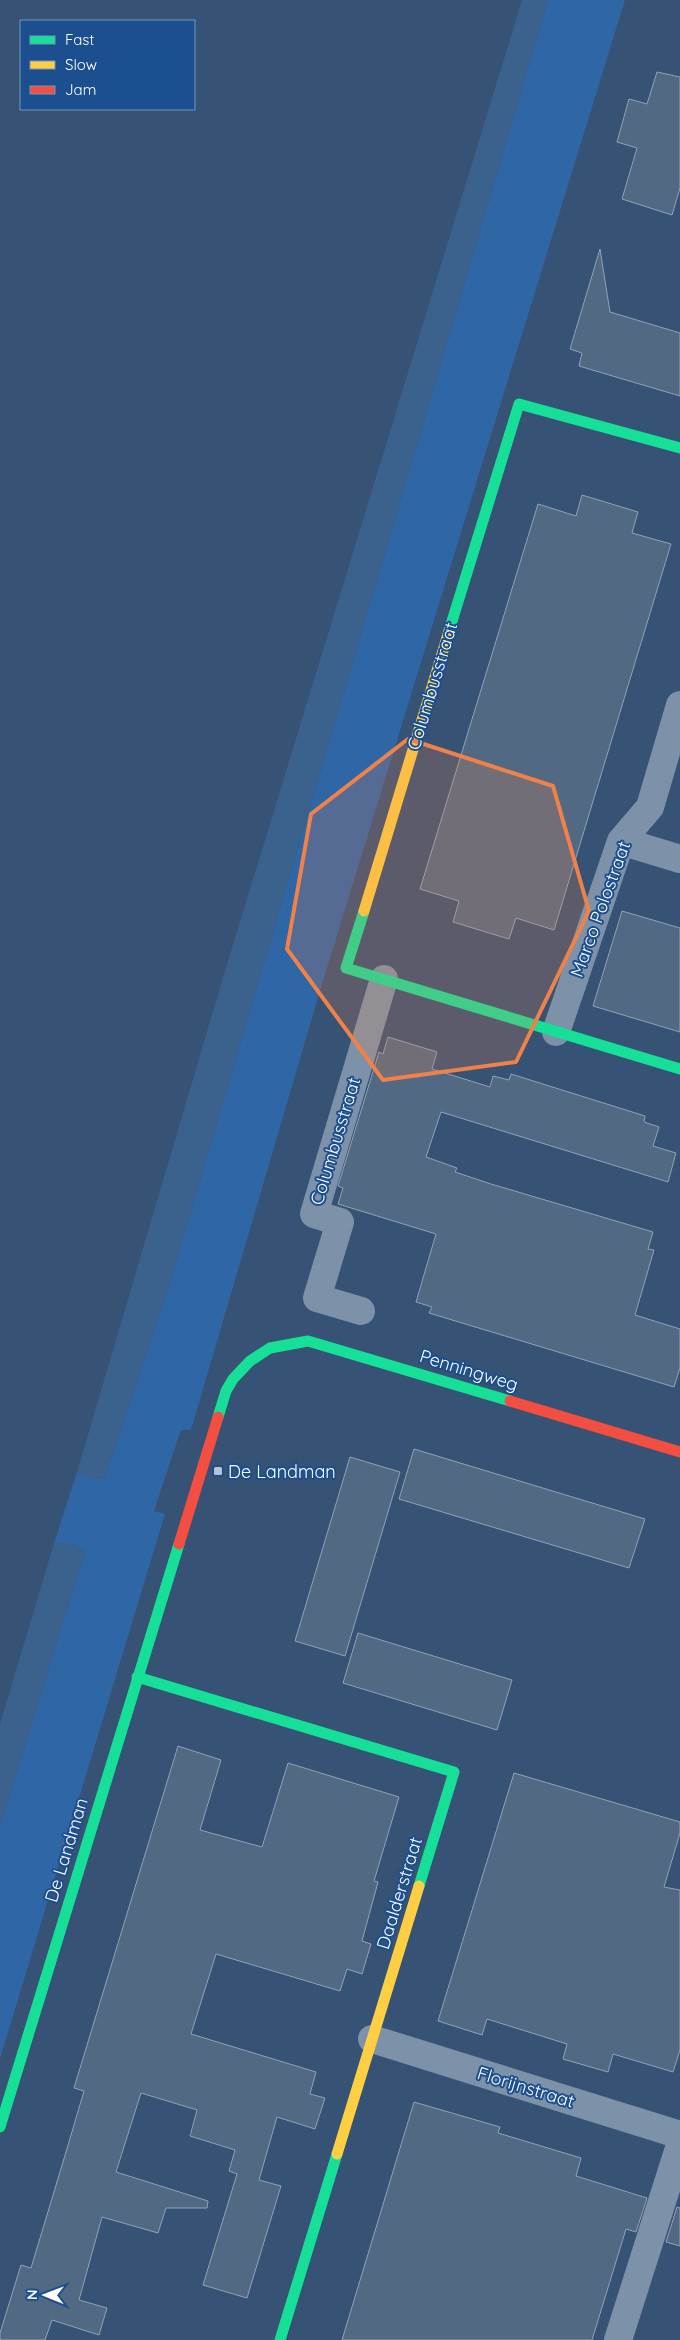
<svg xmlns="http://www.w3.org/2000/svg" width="680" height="2340" font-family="Quicksand,sans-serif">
<rect width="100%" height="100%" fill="#365274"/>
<!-- green -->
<path fill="#2f66a5" d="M 548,0 L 625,0 L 322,984 L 191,1430 L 181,1430 L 154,1511 L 165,1514 L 0,2059 L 0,1826 L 85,1551 L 71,1544 L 54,1543 L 77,1472 L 92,1479 L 104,1479 L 167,1292 Z"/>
<!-- water -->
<path fill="#3b618d" d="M 522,0 L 548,0 L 167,1292 L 104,1479 L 92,1479 L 77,1472 L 224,974 Z
M 54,1543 L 71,1544 L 85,1551 L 0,1826 L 0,1724 Z"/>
<!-- building -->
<path fill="#526984" stroke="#92a2b6" d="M 657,72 L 680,77 L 680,188 L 672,215 L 622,199 L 637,148 L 617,142 L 629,99 L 647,104 Z
M 600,249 L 610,312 L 680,333 L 680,396 L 579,366 L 582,353 L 570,349 Z
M 582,495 L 638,512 L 632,533 L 671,544 L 554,930 L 516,918 L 509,939 L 453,922 L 459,901 L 420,889 L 538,504 L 576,516 Z
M 622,911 L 680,928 L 680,1032 L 593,1006 Z
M 388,1037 L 437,1052 L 432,1069 L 490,1087 L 493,1076 L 509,1080 L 511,1074 L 645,1116 L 644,1122 L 659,1127 L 653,1146 L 676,1153 L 668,1182 L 441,1112 L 426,1157 L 457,1168 L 455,1172 L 491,1184 L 653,1232 L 648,1249 L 654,1250 L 635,1315 L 680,1329 L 680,1368 L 674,1387 L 429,1313 L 432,1307 L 416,1302 L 436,1234 L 338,1204 L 343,1188 L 338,1186 L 379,1052 L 383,1054 Z
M 414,1449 L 645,1519 L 629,1568 L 399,1499 Z
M 350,1457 L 400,1472 L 345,1656 L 295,1641 Z
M 358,1633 L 512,1680 L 497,1730 L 343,1683 Z
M 178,1746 L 221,1760 L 200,1830 L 262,1847 L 288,1763 L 399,1797 L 374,1881 L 378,1882 L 362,1941 L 371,1944 L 362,1974 L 347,1969 L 340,1991 L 216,1954 L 191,2034 L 316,2072 L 310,2094 L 325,2098 L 315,2129 L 277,2117 L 259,2180 L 281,2186 L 247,2298 L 203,2285 L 237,2174 L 229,2171 L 235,2150 L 190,2136 L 197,2110 L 141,2093 L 116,2172 L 208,2201 L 207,2208 L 166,2208 L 158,2233 L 102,2217 L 79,2300 L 107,2308 L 99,2335 L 52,2320 L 45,2340 L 0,2340 L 0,2333 L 21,2265 L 31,2268 L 66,2152 L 84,2091 L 74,2088 Z
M 514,1773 L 680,1822 L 680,1833 L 664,1887 L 680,1890 L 680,2050 L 673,2072 L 613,2054 L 608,2072 L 563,2059 L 567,2044 L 487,2019 L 482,2035 L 438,2021 Z
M 414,2102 L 500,2127 L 498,2133 L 581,2158 L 576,2176 L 647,2198 L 636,2232 L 626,2229 L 592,2340 L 342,2340 Z
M 677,2207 L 680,2208 L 680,2246 L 666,2242 Z"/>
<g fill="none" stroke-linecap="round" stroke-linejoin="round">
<!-- street -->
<path stroke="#7d92a8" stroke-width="28" d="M 621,841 L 680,859
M 556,1032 L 621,841 L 650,807 L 680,705
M 361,1311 L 317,1298 L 340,1222 L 314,1214 L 384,979
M 372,2039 L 680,2135
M 618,2340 L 680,2145"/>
<!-- fast -->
<path stroke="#16e098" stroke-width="11" d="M 449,631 L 519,404 L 680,448
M 364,911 L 346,968 L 680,1069
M 218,1417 L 226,1391 L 233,1379 L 250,1361 L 270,1348 L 308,1341 L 510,1401
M 137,1677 L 454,1772 L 419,1886
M 0,2127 L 179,1544
M 280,2340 L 337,2154"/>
<!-- slow -->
<path stroke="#ffcf43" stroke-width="11" d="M 364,911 L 449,631
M 337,2154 L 419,1886"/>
<!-- jam -->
<path stroke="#f24e42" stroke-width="11" d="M 510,1401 L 680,1452
M 179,1544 L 218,1417"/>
</g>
<!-- marked area -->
<path fill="#ee8249" fill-opacity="0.2" stroke="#ee8249" stroke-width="4" stroke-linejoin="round" d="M 408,739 L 553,786 L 589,911 L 516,1062 L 383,1080 L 287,949 L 311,814 Z"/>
<!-- markers -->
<rect fill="#b9c2ce" stroke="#1b4f8f" stroke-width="2" x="213" y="1466" width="10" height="10" rx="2.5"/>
<g text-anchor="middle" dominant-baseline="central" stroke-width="4" stroke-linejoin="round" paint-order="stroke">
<!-- street labels -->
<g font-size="18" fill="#fff" stroke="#1b4f8f">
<text transform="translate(432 686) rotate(-73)">Columbusstraat</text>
<text transform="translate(600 909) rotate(-70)">Marco Polostraat</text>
<text transform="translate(335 1141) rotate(-73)">Columbusstraat</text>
<text transform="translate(469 1370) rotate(17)">Penningweg</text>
<text transform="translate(66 1850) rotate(-73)">De Landman</text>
<text transform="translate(399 1893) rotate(-73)">Daalderstraat</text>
<text transform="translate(526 2087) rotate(17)">Florijnstraat</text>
</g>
<!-- poi labels -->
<g font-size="18" fill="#fff" stroke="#1b4f8f" text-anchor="start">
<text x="228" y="1471">De Landman</text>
</g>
</g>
<!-- legend -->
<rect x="20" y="20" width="175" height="90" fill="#1b4f8f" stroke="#7695bc"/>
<rect x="30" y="36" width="25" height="8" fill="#16e098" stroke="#7695bc"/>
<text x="65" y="45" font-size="15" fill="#ffffff">Fast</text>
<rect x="30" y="61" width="25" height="8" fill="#ffcf43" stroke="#7695bc"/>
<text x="65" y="70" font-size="15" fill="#ffffff">Slow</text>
<rect x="30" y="86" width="25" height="8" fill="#f24e42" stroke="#7695bc"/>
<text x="65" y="95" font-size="15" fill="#ffffff">Jam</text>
<!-- north arrow -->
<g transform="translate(45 2295) rotate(271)" stroke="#1b4f8f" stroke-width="4" paint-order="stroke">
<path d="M0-4L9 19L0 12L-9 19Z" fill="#ffffff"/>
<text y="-8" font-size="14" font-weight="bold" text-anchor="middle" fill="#ffffff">N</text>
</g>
</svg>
